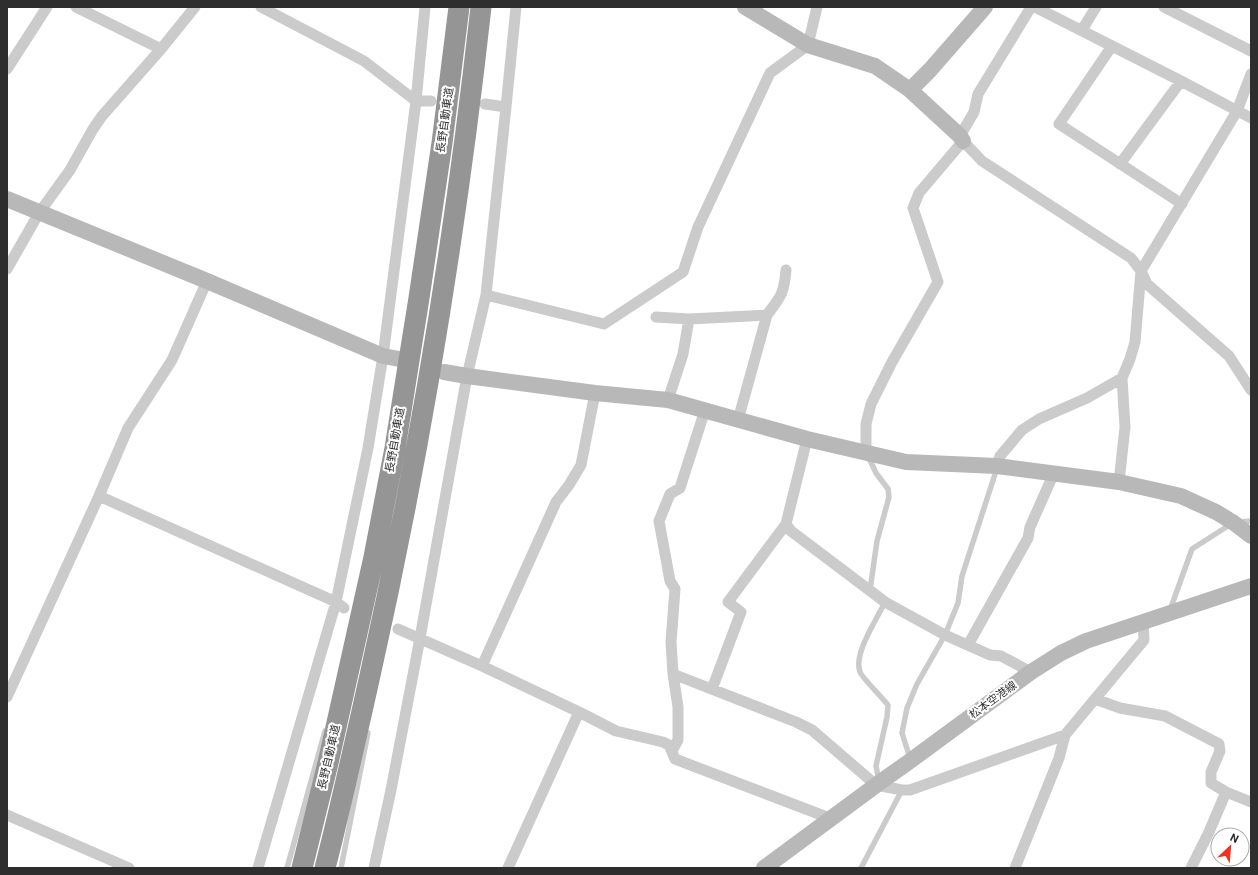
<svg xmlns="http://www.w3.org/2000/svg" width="1258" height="875" font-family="Roboto,'Noto Sans JP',sans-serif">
<rect width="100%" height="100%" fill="#fff"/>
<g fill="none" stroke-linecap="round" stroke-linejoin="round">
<!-- lane -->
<path stroke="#cbcbcb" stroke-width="5.5" d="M 868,456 L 876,473 L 888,489 L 889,497 L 877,541 L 870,590
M 1239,522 L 1251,521
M 1170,610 L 1192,549 L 1231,524
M 910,758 L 902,733 L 907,708 L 917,684 L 945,635 L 958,603 L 962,576 L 997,468
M 879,781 L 876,766 L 887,717 L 888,705 C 883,698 863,679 860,672 C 853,654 877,619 885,602
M 287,868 L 325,731
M 341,868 L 368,733
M 861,868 L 902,790"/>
<!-- street -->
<path stroke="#cbcbcb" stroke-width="11" d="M 76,7 L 161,49
M 261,7 L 364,61 L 416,101 L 431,101
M 1035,7 L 1112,46
M 1164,7 L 1251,51
M 1082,30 L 1096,7
M 7,69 L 47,7
M 485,104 L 506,107
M 960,136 L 974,112 L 978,94 L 1031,7
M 1120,164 L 1181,81
M 1182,204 L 1059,124 L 1112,46 L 1181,81 L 1251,118
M 7,269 L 39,213 L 70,170 L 93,129 L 102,116 L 161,49 L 195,7
M 486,295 L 604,324 L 683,272 L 698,227 L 770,73 L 808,45 L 817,7
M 656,317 L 689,319 L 767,315 C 781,296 784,294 786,270
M 668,400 L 683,354 L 689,319
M 738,420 L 767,315
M 866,453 L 866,424 L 871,404 L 892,362 L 938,282 L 913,208 L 919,193 L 963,141 L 982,161 L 1131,258 L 1141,271 L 1147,284 L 1229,356 L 1251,390
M 997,466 L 1000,456 L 1022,430 L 1039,419 L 1087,398 L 1122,378
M 1119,482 L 1125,427 L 1122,378 L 1130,359 L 1135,342 L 1141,271 L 1237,111 L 1251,74
M 99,496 L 336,602 L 344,608
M 786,524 L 791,531 L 885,602 L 945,635 L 990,655 L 1001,656 L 1031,672
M 398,629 L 482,666 L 579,712 L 616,731 L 663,742 L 669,745 L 675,759 L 832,819
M 968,645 L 1028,538 L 1030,527 L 1054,473
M 482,666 L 556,502 L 569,485 L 581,465 L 595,393
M 673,674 L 796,722 L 812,730 L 876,785 L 902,790 L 910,790 L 1065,735
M 712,689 L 741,612 L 728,602 L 786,524 L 807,439
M 7,697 L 99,496 L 128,428 L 172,360 L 207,281
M 1095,699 L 1120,708 L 1165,716 L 1219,744 L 1220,751 L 1211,772 L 1211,783 L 1226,792 L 1251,802
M 672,751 L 678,740 L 678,707 L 673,674 L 671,642 L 675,589 L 670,581 L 659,521 L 670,494 L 680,488 L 705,410
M 7,815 L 129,868
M 258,868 L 336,602 L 368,448 L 383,356 L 416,101 L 425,7
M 374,868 L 391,790 L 420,638 L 467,376 L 486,295 L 506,107 L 516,7
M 508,868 L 579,712
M 1015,868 L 1059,758 L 1065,735 L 1144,640 L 1143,621
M 1191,868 L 1209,832 L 1226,792"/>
<!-- secondary -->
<path stroke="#b8b8b8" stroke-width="16" d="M 745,7 L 808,45 L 875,66 L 910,90 L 960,136 L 963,141
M 910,90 L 930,70 L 985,7
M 7,199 L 207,281 L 383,356 L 399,359
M 444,372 L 467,376 L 595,393 L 668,400 L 807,439 L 906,462 L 997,466 L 1119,482 L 1181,496 L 1216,512 L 1234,523 L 1251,536
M 764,868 L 879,783 L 910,761 L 1031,672 L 1061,653 L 1086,641 L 1251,586"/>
<!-- highway -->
<path stroke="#959595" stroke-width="21" d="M 302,868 L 328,763 L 374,557 L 395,448 L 419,298 L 442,143 L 459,7
M 325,868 C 341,806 355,742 369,680 C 419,458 456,233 481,7"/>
</g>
<g text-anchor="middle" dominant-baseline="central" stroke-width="4" stroke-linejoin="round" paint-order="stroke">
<!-- street labels -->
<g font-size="11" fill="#2e2e2e" stroke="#fff">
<text transform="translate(445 120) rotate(-82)">長野自動車道</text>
<text transform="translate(395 440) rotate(-80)">長野自動車道</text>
<text transform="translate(993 700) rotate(-36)">松本空港線</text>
<text transform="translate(329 757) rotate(-77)">長野自動車道</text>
</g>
</g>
<!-- border -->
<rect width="1258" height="875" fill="none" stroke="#2e2e2e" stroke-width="16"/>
<!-- north arrow -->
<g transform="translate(1230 847) rotate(26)"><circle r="19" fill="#ffffff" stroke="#ababab"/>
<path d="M0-3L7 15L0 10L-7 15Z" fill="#f43021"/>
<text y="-6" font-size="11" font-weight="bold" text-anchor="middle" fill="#2e2e2e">N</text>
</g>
</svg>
